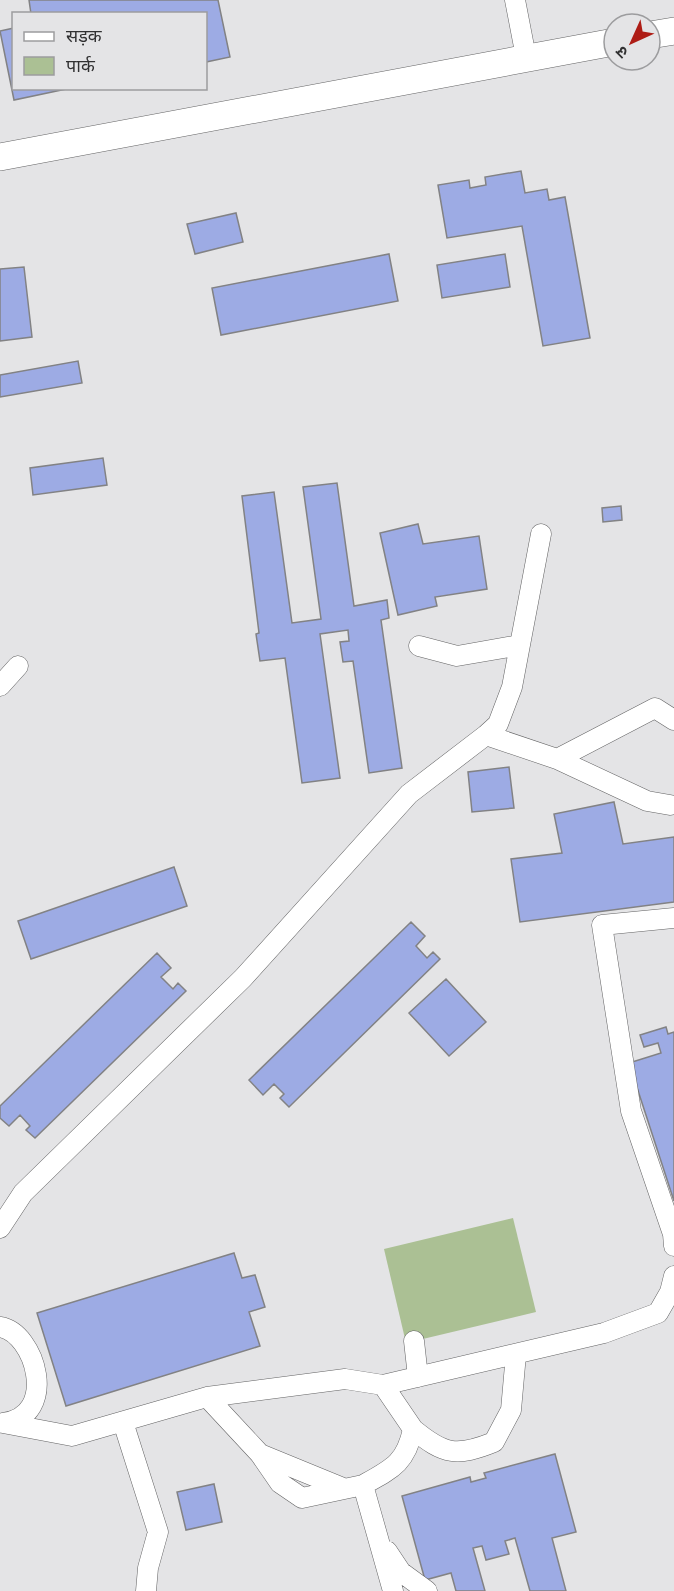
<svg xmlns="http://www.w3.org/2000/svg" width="674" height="1591" font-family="'Varela Round','Noto Sans Devanagari',sans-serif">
<rect width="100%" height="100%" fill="#e4e4e6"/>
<!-- green -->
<path fill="#abc094" d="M 513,1218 L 536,1312 L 406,1343 L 384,1249 Z"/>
<!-- building -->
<path fill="#9dabe4" stroke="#828284" stroke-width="1.5" d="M 29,0 L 218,0 L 230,57 L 206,62 L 206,14 L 31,14 Z
M 14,28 L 14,88 L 71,88 L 14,100 L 0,31 Z
M 521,171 L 525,193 L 547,189 L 549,200 L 565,197 L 590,338 L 543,346 L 522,226 L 447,238 L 438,185 L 469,180 L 470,188 L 486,185 L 485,177 Z
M 236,213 L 243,242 L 195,254 L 187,224 Z
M 389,254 L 398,301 L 221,335 L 212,288 Z
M 505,254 L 510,287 L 442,298 L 437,265 Z
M 24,267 L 32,337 L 0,341 L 0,269 Z
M 78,361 L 82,383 L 0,397 L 0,375 Z
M 103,458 L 107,485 L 33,495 L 30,468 Z
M 337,483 L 354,606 L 387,600 L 389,618 L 381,620 L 402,768 L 369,773 L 353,661 L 343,662 L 340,642 L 349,641 L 348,630 L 320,634 L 340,778 L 302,783 L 285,658 L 260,661 L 256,634 L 259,633 L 242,496 L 274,492 L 292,623 L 321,619 L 303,487 Z
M 621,506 L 622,520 L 603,522 L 602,508 Z
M 418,524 L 423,544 L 479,536 L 487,589 L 435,597 L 437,606 L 398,615 L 380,533 Z
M 509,767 L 514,808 L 472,812 L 468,772 Z
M 614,802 L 623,844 L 674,837 L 674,902 L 520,922 L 511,859 L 562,853 L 554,814 Z
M 174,867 L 187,906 L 31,959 L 18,921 Z
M 411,922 L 425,936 L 416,946 L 427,958 L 433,952 L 440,959 L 289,1107 L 280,1098 L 284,1094 L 274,1084 L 263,1095 L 249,1080 Z
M 157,953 L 171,968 L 161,977 L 173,989 L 178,983 L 186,991 L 35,1138 L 26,1130 L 30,1126 L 20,1115 L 9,1126 L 0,1118 L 0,1106 Z
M 446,979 L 486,1022 L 449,1056 L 409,1013 Z
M 666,1027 L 668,1034 L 674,1032 L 674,1201 L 629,1063 L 661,1053 L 658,1043 L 644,1047 L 640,1035 Z
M 234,1253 L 242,1278 L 255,1275 L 265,1307 L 249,1312 L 260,1346 L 66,1406 L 37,1313 Z
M 555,1454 L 576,1532 L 552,1538 L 566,1591 L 530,1591 L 515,1538 L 505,1541 L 509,1554 L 486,1560 L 482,1546 L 473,1548 L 485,1591 L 456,1591 L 451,1573 L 425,1580 L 402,1496 L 470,1477 L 471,1482 L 486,1478 L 484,1473 Z
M 214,1484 L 222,1522 L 186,1530 L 177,1492 Z"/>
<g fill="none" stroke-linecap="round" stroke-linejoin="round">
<defs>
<path id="street" d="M 515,0 L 526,57
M 419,646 L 457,656 L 520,645
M 0,686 L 18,666
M 486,735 L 498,724 L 512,687 L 541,534
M 557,759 L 647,801 L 670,805
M 674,918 L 602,925 L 631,1111 L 673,1234 L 674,1246
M 0,1228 L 23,1193 L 243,978 L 409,794 L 486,735 L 557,759 L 655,708 L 674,720
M 0,1327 C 35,1332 60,1416 3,1423
M 414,1341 L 418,1377
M 207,1397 L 260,1454 L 280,1483 L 302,1498 L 363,1485 L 393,1591
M 123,1422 L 158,1532 L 148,1568 L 146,1591
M 3,1423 L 72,1436 L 207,1397 L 345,1379 L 383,1385 L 604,1333 L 658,1313 L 670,1292 L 674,1276
M 413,1429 C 444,1455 457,1457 494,1442 L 511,1410 L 516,1354
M 260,1454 L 343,1488
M 363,1485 C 392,1469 406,1463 413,1429 L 383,1385
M 387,1551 L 401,1572 L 427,1591"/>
<path id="secondary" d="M 650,35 L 674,31
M 0,157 L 614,42"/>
</defs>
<!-- street casing -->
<use href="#street" stroke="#636364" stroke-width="21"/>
<!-- secondary casing -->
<use href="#secondary" stroke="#636364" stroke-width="28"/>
<!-- street -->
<use href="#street" stroke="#fff" stroke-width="20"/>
<!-- secondary -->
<use href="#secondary" stroke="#fff" stroke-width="27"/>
</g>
<!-- legend -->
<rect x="12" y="12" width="195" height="78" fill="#e4e4e6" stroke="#9c9c9e" stroke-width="1.5"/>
<rect x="24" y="32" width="30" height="9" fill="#ffffff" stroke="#9c9c9e" stroke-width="1.5"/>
<text x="66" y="42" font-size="18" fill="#313132">सड़क</text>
<rect x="24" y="57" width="30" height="18" fill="#abc094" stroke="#9c9c9e" stroke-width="1.5"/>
<text x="66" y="72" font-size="18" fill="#313132">पार्क</text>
<!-- north arrow -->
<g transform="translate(632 42) rotate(225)"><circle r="28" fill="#e4e4e6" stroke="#9c9c9e" stroke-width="1.5"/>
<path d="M0-4.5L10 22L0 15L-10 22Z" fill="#ae1d16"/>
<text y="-9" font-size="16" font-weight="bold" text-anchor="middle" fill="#313132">उ</text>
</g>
</svg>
